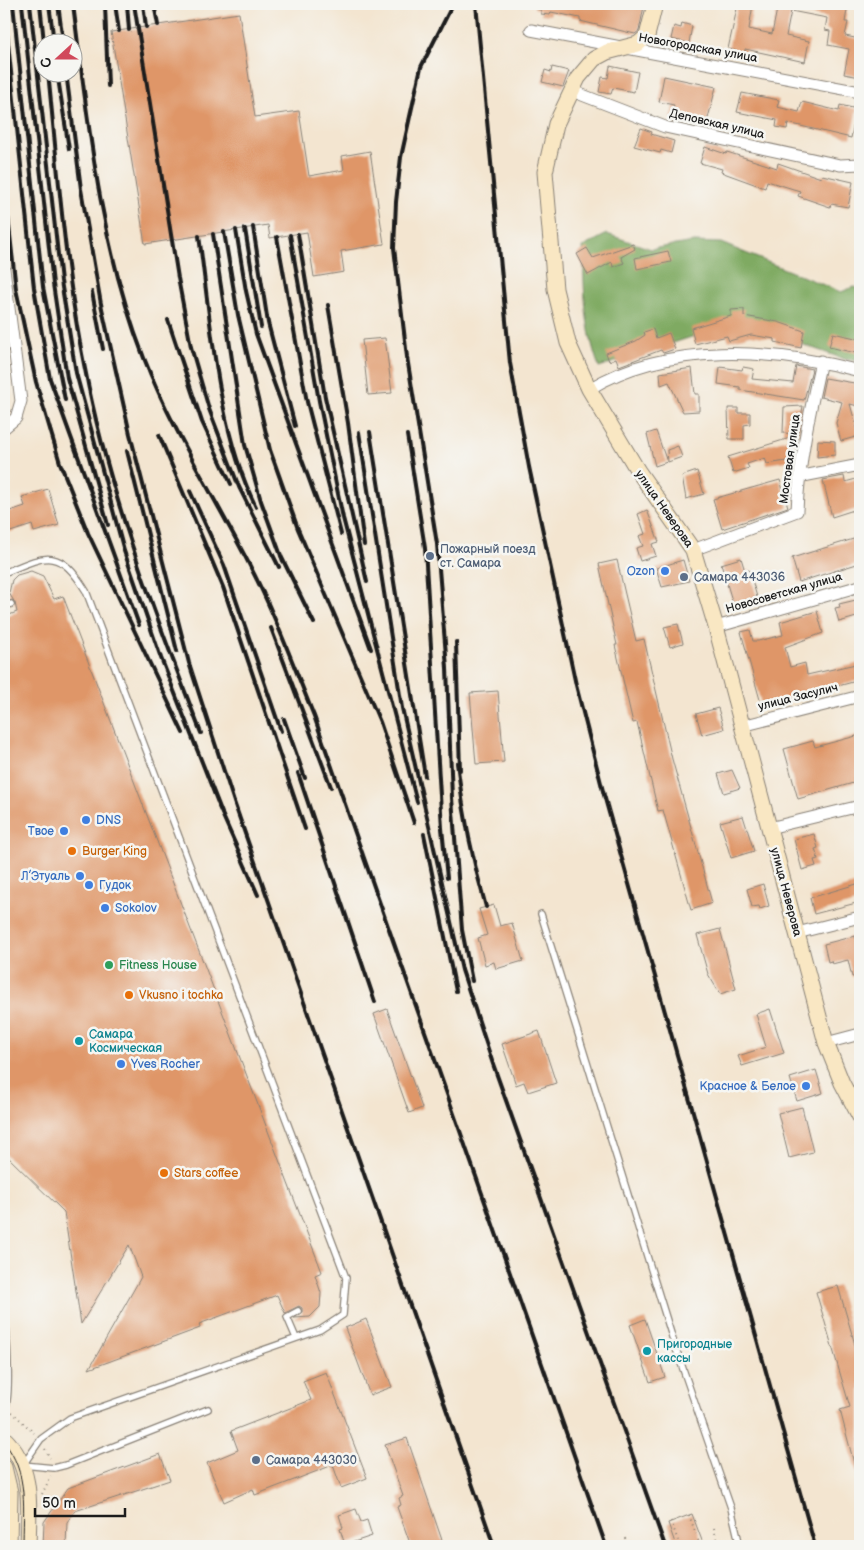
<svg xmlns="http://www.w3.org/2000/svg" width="864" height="1550" font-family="'Balsamiq Sans',sans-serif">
<rect width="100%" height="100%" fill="#f6f6f2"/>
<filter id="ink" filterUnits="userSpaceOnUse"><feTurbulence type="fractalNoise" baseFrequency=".02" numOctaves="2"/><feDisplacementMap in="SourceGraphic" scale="10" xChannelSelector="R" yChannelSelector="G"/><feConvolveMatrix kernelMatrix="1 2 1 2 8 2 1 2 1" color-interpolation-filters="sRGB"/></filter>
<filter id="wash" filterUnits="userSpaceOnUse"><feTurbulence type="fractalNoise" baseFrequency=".0096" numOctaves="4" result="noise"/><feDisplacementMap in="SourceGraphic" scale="20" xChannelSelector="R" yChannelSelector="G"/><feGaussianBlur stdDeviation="1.12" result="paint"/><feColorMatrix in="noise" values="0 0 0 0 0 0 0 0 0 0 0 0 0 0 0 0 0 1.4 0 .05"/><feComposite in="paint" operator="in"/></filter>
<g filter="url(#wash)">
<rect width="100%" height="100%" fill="#f3e5d0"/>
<!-- forest -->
<path fill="#7faa62" stroke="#4e633f" d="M 607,234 L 651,249 L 694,242 L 721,243 L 841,292 L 853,287 L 860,288 L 860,361 L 844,359 L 781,337 L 731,329 L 704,333 L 599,367 C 584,326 584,290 583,247 Z"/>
<g id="blocks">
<!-- building -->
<path fill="#df9668" d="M 535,4 L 631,4 L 644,6 L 639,31 L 635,34 L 580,21 L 580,18 L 551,12 L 550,15 L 541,14 L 541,10 L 534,8 Z
M 738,4 L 753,4 L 749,29 L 772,34 L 778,4 L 848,4 L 845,22 L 848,22 L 845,36 L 860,39 L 860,77 L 844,74 L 849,49 L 828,45 L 830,31 L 825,30 L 827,18 L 791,11 L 786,36 L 809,41 L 805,62 L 745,49 L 745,53 L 728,49 Z
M 239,13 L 255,117 L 299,111 L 309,176 L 344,170 L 342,156 L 370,151 L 384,244 L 341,251 L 344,272 L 314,277 L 307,232 L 270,238 L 268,225 L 145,244 L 111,32 Z
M 682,23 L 692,26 L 689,43 L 671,39 L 674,26 L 681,28 Z
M 610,66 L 638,72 L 634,92 L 613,88 L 611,94 L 599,92 L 602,77 L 608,78 Z
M 552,67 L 569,71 L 563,87 L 542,82 L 545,70 L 551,72 Z
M 664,76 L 716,87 L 706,126 L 671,118 L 674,105 L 659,102 Z
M 742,93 L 779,100 L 777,107 L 799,112 L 802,102 L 839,111 L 840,105 L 857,109 L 851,138 L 788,123 L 787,129 L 776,127 L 777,120 L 737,112 Z
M 641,128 L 652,132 L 651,134 L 674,141 L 671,153 L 661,150 L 660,153 L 634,146 Z
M 705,147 L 726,154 L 727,152 L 777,168 L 778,163 L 821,178 L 822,175 L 853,182 L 848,207 L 831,204 L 830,207 L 798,196 L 800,191 L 767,181 L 765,188 L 721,172 L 722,169 L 700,163 Z
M 633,244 L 635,249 L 621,257 L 624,263 L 613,267 L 612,262 L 588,275 L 577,254 L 587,248 L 593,258 Z
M 668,251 L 671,262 L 637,269 L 635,258 Z
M 744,309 L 744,316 L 778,322 L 804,331 L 801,348 L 775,342 L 775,339 L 751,335 L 729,341 L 727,336 L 695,344 L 691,328 L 731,316 L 731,310 Z
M 653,329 L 656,338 L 669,333 L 675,349 L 663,353 L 661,350 L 619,366 L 616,358 L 609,361 L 606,353 L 636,341 L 645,335 L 644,332 Z
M 833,333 L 860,339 L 860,354 L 829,347 Z
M 385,338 L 392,393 L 368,395 L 362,340 Z
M 796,366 L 812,369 L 804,400 L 740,390 L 740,387 L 718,384 L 720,367 L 742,370 L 743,367 L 754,369 L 752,379 L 793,383 Z
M 692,368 L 695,394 L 699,394 L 699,411 L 683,412 L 669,382 L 661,385 L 660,373 Z
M 825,378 L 860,384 L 858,406 L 850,404 L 859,436 L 841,441 L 836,423 L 842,402 L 821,397 Z
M 803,406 L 798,434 L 783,433 L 784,407 Z
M 728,408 L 738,408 L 738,413 L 750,413 L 750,424 L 744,425 L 744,439 L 729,439 Z
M 656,431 L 667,462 L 655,466 L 647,434 Z
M 790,438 L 793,460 L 767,464 L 765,458 L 747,464 L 749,468 L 733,473 L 728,457 Z
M 818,440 L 835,441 L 835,455 L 817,457 Z
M 678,446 L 682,457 L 668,462 L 667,450 Z
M 697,471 L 704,494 L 686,499 L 682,476 Z
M 844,476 L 845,482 L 860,478 L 860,508 L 832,517 L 823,480 Z
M 780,480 L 788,507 L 722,529 L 713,499 Z
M 48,489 L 59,525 L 34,532 L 32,525 L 4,534 L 4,513 L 25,506 L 22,497 Z
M 647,510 L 659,542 L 652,544 L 656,556 L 640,561 L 636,548 L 643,546 L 639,536 L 645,534 L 638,514 Z
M 860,537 L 860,563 L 799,582 L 792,558 Z
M 741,558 L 745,571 L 749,570 L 757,597 L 733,604 L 721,564 Z
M 617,560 L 636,641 L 644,639 L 672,759 L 712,903 L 691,910 L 663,810 L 658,811 L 637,722 L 633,723 L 615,645 L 617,645 L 599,564 Z
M 683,560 L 689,581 L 662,587 L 656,568 Z
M 31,571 L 43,576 L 54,599 L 63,596 L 322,1272 L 315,1275 L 321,1293 L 320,1307 L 310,1317 L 294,1318 L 302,1313 L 302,1308 L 299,1306 L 285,1313 L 277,1295 L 199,1324 L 200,1328 L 89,1369 L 141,1277 L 136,1263 L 129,1245 L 81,1324 L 64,1212 L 4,1153 L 4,617 L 17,612 L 15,603 L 9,593 L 12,580 L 17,575 Z
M 860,599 L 860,616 L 839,622 L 835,608 L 840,607 L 839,604 Z
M 817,611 L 823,633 L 785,647 L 790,667 L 805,663 L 807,675 L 860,663 L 860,680 L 762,707 L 741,632 L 750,630 L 753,641 L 758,641 L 783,635 L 780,622 Z
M 678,624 L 683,643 L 670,647 L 664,627 Z
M 498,691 L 504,762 L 476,764 L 470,693 Z
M 718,708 L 724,729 L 702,735 L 696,714 Z
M 860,735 L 860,781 L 798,799 L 784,749 L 813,741 L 815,747 Z
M 732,770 L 740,788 L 724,793 L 718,774 Z
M 743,816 L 754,851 L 731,858 L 720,822 Z
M 814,834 L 818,848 L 815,849 L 818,859 L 814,860 L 816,866 L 802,870 L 794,839 Z
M 860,883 L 860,902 L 814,914 L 810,898 Z
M 763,884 L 769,906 L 760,909 L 759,906 L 752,907 L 747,889 Z
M 494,905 L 500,926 L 512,923 L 523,961 L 496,969 L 494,962 L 485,965 L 478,938 L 487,935 L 479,909 Z
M 720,929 L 736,989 L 720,994 L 708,974 L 697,935 Z
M 855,936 L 860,948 L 860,975 L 852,977 L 848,960 L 832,964 L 831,961 L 828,962 L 824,944 Z
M 387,1009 L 422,1108 L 409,1113 L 374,1014 Z
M 770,1009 L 784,1053 L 742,1066 L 738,1056 L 766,1047 L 756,1014 Z
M 539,1031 L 556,1083 L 528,1092 L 524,1082 L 516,1085 L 502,1044 Z
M 816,1070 L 823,1093 L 797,1101 L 790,1078 Z
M 802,1107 L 813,1152 L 789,1158 L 778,1113 Z
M 838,1286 L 860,1362 L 860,1475 L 857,1475 L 840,1410 L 850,1407 L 816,1292 Z
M 366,1319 L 392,1387 L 370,1395 L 345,1328 Z
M 645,1319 L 665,1377 L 650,1382 L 630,1325 Z
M 326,1372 L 367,1478 L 341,1488 L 333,1465 L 255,1495 L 253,1489 L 224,1502 L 207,1463 L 238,1450 L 231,1431 L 311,1400 L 303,1381 Z
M 407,1438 L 444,1546 L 411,1546 L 397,1507 L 401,1505 L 399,1498 L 403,1496 L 385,1445 Z
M 160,1454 L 170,1480 L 75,1511 L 67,1522 L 66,1546 L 43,1546 L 44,1522 L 68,1488 Z
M 356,1509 L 361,1522 L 367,1520 L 372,1536 L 345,1545 L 340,1529 L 343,1528 L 339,1515 Z
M 692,1514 L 704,1546 L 676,1546 L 668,1523 Z"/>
</g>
</g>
<g filter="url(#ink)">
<use href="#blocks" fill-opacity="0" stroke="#888076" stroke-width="1"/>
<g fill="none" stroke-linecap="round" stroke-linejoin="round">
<defs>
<path id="lane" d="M 4,573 C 46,555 59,547 86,591 L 346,1278 L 343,1315 L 320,1330 L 70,1418 L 41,1439 L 23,1465 L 54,1468 L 66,1465 L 208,1409
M 4,607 L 11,604
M 541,914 L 673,1340 L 731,1508 L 740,1546
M 4,1299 C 5,1317 13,1400 4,1410
M 296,1338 L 287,1317 L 298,1311"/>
<path id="street" d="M 531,30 L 860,92
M 572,91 L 665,127 L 840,165 L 860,164
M 4,269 L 21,401 L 16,418 L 4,428
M 589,389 C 668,341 773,349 860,371
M 798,477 L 860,465
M 693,550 L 797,511 C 799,460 810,411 821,361
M 716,627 L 860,586
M 742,726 L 860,696
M 769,828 L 860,806
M 797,933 L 860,917
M 826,1043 L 860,1034"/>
<path id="secondary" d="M 655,4 L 647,36 L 638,44 L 607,52 L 594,59 L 578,78 L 556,124 L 545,172 L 555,289 L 568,343 L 589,389 L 638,471 L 693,550 L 716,627 L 826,1043 L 842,1083 L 860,1117
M 4,1438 C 34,1467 29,1508 28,1546
M 4,1467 L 10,1492 L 9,1546"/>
</defs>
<!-- lane casing -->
<use href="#lane" stroke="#888076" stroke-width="8"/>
<!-- street casing -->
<use href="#street" stroke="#888076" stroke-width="13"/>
<!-- secondary casing -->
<use href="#secondary" stroke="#888076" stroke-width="17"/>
<!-- path -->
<path stroke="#888076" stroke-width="2" stroke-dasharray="1 4" stroke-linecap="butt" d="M 12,1412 L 34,1433
M 45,1449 L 50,1458
M 42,1494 L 51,1476
M 689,1515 L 696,1534
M 671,1521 L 678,1541
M 714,1528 L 718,1546
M 625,1538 L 628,1546
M 698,1540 L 701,1546"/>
<!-- lane -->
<use href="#lane" stroke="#fff" stroke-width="5.5"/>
<!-- street -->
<use href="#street" stroke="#fff" stroke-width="11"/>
<!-- secondary -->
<use href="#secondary" stroke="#f9e7c3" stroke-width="15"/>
<!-- tram -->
<path stroke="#1c1c1c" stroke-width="1" d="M 4,1442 C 29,1473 23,1509 23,1546"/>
<!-- rail -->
<path stroke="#1c1c1c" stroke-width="4" d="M 13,4 L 43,287 L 65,400
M 22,4 L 53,284 L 67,378 L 108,525
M 30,4 L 61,281 L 76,373 L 124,551 L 161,658 L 222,813
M 40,4 L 44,42
M 49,4 L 54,42
M 58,4 L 63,42
M 73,4 C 88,123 100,245 144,358 C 172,430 213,494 248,562 C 274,612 293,664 314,716 L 606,1546
M 105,4 L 108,86
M 115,4 L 119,31
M 127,4 L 129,30
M 134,4 L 178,278 L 191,347 L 209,409 L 239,487 L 279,567
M 143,4 L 146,27
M 154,4 L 158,25
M 453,4 L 421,67 L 401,157 L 396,202 L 394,248 L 407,357 L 437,544 L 447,668 L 452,798 L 462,930 L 472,981
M 476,4 L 510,363 L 529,467 L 576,685 L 604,795 L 815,1546
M 4,6 L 34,288 L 50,379 L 139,625
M 48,72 C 58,171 65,272 85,369 C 109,494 155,615 201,733
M 57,72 L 69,149
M 66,72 L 81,189 L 101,304 L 130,434 L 189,663 L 234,802 L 494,1546
M 4,181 L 16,289 L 36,382 L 60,463 L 88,533 L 183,733
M 253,227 L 268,323 L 295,426
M 245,229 L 261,327
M 236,230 L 246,291 L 256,334 L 371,649
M 224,232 L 238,315 L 270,450 L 298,529 L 380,722 L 414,823
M 213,234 L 245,445 L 261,501 L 283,561
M 298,234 L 325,397 L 367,582
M 290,235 L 319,401 L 343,518 L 417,802
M 199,236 C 211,321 217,429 256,507
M 277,237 L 307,402 L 341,534
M 92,292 L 103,349
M 328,305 L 348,423 L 364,545
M 168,320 L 202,422 L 231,484
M 359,432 L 402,708 L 462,970 L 493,1064 L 665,1546
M 370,432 L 425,776
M 159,435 L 223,587 L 305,829
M 407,435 L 425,548 L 442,828 L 447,878
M 127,451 L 177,651
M 190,491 L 224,565 L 281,731
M 281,556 L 314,623
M 271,628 L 331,787
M 456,642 L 460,770
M 284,719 L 305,778
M 457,763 C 463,812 472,859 486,907
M 298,773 L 375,1002
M 219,807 L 258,895
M 424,834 L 456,991"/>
</g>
</g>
<!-- markers -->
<g fill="#5c6f8a" stroke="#f6f6f2" stroke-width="2">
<circle cx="430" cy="556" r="5"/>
<circle cx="684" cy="577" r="5"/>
<circle cx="256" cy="1460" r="5"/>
</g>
<g fill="#3f7fe0" stroke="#f6f6f2" stroke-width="2">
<circle cx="665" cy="571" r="5"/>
<circle cx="86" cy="820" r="5"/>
<circle cx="64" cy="831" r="5"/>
<circle cx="80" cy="876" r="5"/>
<circle cx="89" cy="885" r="5"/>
<circle cx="105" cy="908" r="5"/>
<circle cx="121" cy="1064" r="5"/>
<circle cx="806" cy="1086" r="5"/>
</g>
<g fill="#e8710a" stroke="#f6f6f2" stroke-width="2">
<circle cx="72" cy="851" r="5"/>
<circle cx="129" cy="995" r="5"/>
<circle cx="164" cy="1173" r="5"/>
</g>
<circle fill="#2e9e5b" stroke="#f6f6f2" stroke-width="2" cx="109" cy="965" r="5"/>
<g fill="#0f9aa8" stroke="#f6f6f2" stroke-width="2">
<circle cx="79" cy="1041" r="5"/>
<circle cx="647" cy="1351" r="5"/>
</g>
<g text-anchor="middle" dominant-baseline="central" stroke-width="5" stroke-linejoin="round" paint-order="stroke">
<!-- street labels -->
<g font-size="12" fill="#1c1c1c" stroke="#f6f6f2">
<text transform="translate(698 48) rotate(10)">Новогородская улица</text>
<text transform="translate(717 124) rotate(13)">Деповская улица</text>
<text transform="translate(790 459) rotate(-82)">Мостовая улица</text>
<text transform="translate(664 509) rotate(55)">улица Неверова</text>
<text transform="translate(784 593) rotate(-16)">Новосоветская улица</text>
<text transform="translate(798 697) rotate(-14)">улица Засулич</text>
<text transform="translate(786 892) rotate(75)">улица Неверова</text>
</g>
<!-- service labels -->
<g font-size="12" fill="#4e5e75" stroke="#f6f6f2" text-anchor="start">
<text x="440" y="549">Пожарный поезд<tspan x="440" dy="14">ст. Самара</tspan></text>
<text x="694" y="577">Самара 443036</text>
<text x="266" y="1460">Самара 443030</text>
</g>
<!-- shop labels -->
<g font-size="12" fill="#366cbe" stroke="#f6f6f2" text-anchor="end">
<text x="655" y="571">Ozon</text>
<text x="96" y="820" text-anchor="start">DNS</text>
<text x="54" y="831">Твое</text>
<text x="70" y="876">Л’Этуаль</text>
<text x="99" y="885" text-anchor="start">Гудок</text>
<text x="115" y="908" text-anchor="start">Sokolov</text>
<text x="131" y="1064" text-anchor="start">Yves Rocher</text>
<text x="796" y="1086">Красное &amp; Белое</text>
</g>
<!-- food labels -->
<g font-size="12" fill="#c56008" stroke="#f6f6f2" text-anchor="start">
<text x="82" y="851">Burger King</text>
<text x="139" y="995">Vkusno i tochka</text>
<text x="174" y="1173">Stars coffee</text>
</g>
<!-- leisure labels -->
<g font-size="12" fill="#27864d" stroke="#f6f6f2" text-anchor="start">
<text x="119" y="965">Fitness House</text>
</g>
<!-- culture labels -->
<g font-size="12" fill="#0d838f" stroke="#f6f6f2" text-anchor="start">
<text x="89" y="1034">Самара<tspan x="89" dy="14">Космическая</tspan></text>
<text x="657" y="1344">Пригородные<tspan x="657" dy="14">кассы</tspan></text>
</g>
</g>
<!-- margin -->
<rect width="864" height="1550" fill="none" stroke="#f6f6f2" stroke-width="20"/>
<!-- north arrow -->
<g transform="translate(58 58) rotate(249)"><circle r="24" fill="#f6f6f2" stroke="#9f9f9c"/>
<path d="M0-4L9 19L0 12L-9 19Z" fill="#d1495b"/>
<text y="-8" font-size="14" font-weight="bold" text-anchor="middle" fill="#1c1c1c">С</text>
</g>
<!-- scale -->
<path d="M35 1508v8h90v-8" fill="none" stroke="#1c1c1c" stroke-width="2.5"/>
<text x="42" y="1508" font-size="15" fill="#1c1c1c" stroke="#f6f6f2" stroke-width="4" paint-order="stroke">50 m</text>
</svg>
